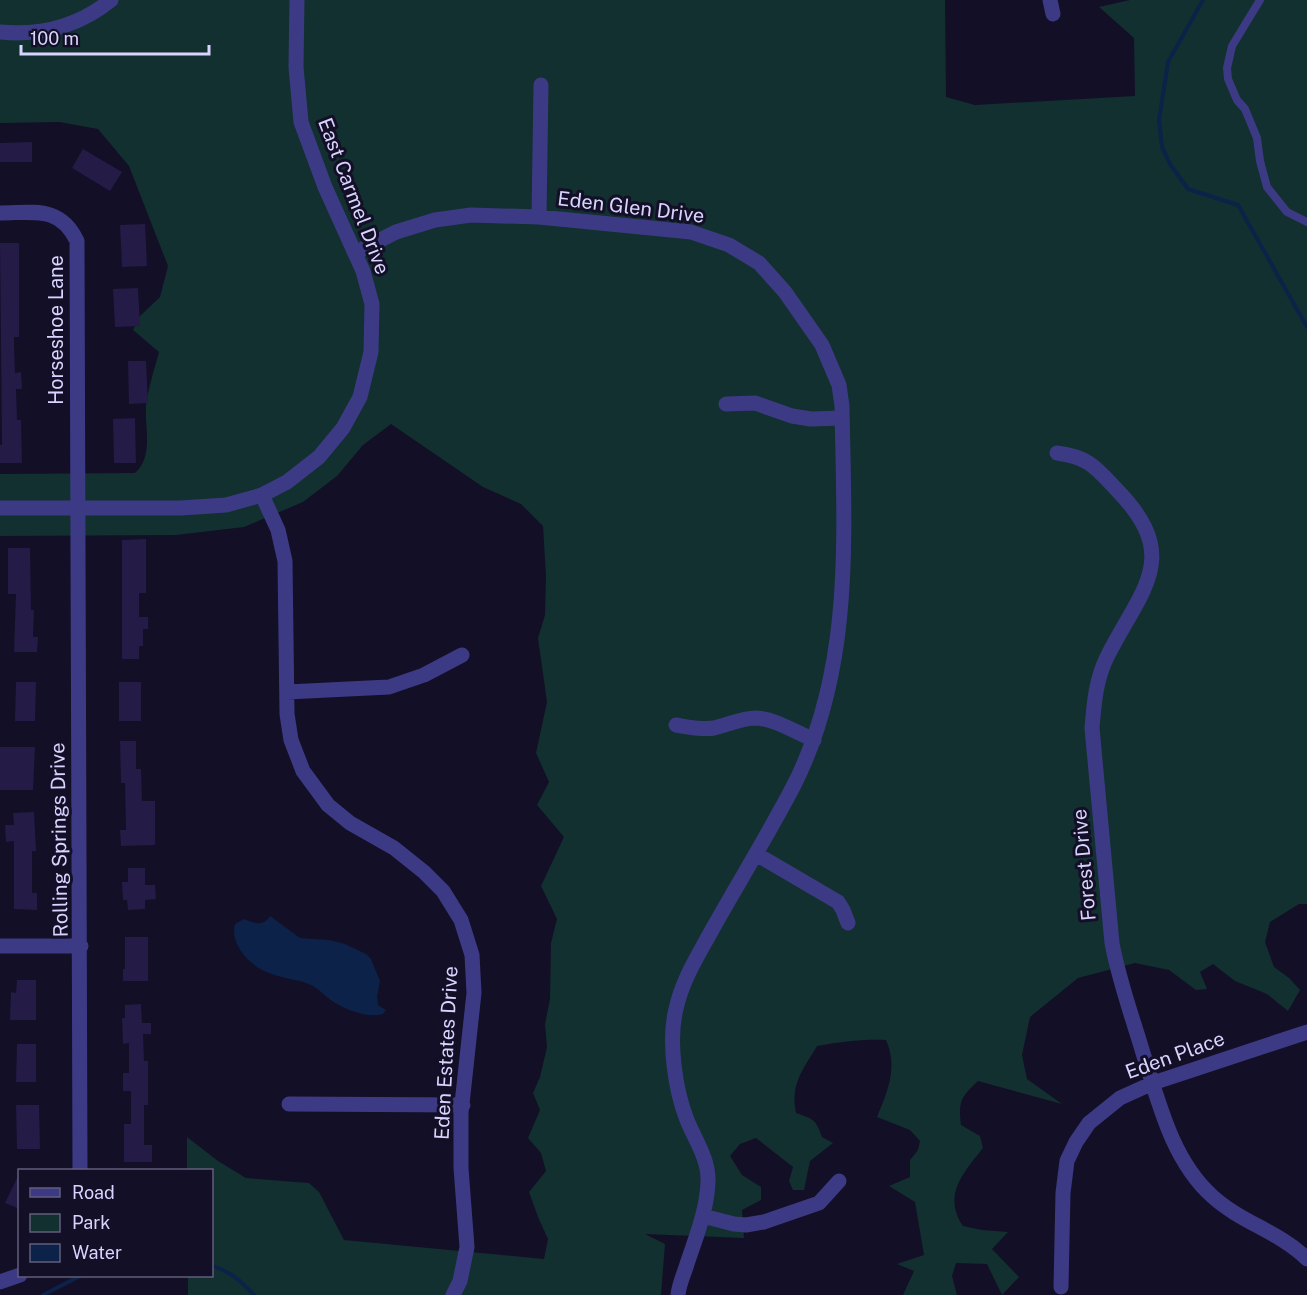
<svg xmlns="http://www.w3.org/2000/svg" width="1307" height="1295" font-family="'Public Sans',sans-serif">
<rect width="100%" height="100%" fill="#130f26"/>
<!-- green -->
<path fill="#12302f" d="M 0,0 L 945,0 L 946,97 L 975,105 L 1135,96 L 1134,38 L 1099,7 L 1130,0 L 1307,0 L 1307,904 L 1299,904 L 1270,922 L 1265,942 L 1274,967 L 1289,978 L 1300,990 L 1288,1011 L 1267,994 L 1235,981 L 1213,964 L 1200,972 L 1207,989 L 1196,990 L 1169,970 L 1135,963 L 1078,978 L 1030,1017 L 1022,1055 L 1027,1079 L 1062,1104 L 978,1081 C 961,1097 958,1101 961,1125 L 980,1136 L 983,1148 C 964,1172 942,1195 963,1226 L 982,1230 L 1008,1232 L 992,1249 L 1019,1277 L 1002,1295 L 987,1264 L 956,1263 L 952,1276 L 957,1295 L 903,1295 L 914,1271 L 897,1264 L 924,1255 L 915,1202 L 889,1186 L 910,1177 L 910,1160 L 918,1150 L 920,1141 L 910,1130 L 877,1117 C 888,1091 898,1067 886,1040 C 862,1039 840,1042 817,1046 C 803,1070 790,1084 796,1113 C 813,1119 816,1119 822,1137 L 833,1143 L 810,1161 L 804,1190 L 793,1190 L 789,1181 L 793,1167 L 756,1138 L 740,1144 L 730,1156 L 742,1175 L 761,1187 L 761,1200 L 742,1210 L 744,1238 L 645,1234 L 665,1244 L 661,1295 L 188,1295 L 188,1276 L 212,1276 L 212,1170 L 187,1170 L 187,1137 L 218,1161 L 246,1178 L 309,1183 L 319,1192 L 344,1240 L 544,1259 L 548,1239 L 538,1217 L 529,1192 L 546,1171 L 541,1153 L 528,1138 L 540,1110 L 533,1093 L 540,1077 L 547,1047 L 545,1024 L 550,999 L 551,943 L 557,919 L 541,886 L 564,837 L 537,805 L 549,782 L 536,753 L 547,702 L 538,638 L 545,615 L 546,576 L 543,526 L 521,504 L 483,487 L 391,424 L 363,445 L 337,476 L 303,502 L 244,527 L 176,535 L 0,536 L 0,474 L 135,473 C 156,454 142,423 147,398 C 150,382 155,367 159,352 L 133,330 L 140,316 L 160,297 L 168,266 L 129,166 L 98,129 L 59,122 L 0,123 Z"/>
<!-- water -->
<path fill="#0c2248" d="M 270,916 L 300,938 L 329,940 L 345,944 L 366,954 L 371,959 L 380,981 L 377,997 L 378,1005 L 386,1010 L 383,1014 C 368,1018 349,1011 335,1003 C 327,998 321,991 313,986 C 300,979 283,979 269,973 C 251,967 229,944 235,924 L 244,919 C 253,923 264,927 270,916 Z"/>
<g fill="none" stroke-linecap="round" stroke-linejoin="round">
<!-- stream -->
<path stroke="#0c2248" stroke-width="4" d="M 1203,0 L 1168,62 L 1159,120 L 1162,147 L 1170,164 L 1188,189 L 1238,205 L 1307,327
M 212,1266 C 230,1271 241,1281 254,1295
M 43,1295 L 80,1276"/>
</g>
<!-- building -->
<path fill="#241b47" d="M 32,142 L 32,162 L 0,162 L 0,143 Z
M 83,149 L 122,172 L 110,191 L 72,168 Z
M 145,224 L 147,266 L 122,267 L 120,225 Z
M 0,243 L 19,243 L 19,337 L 14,337 L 14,345 L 15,373 L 21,372 L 22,389 L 16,389 L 17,420 L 21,420 L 22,463 L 0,463 L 0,445 L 2,445 Z
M 138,288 L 140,326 L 115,327 L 113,289 Z
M 128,361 L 146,361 L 148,403 L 129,404 Z
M 135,418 L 136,463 L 114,463 L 113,419 Z
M 146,539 L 146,593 L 139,593 L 139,617 L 148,617 L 148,629 L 143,629 L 143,646 L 139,646 L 139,659 L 122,659 L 122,540 Z
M 8,548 L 30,548 L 31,610 L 34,610 L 33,637 L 38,637 L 37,652 L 14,652 L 16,594 L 8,594 Z
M 16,682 L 36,682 L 35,721 L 15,721 Z
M 119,682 L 141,682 L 141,721 L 119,721 Z
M 120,741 L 136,741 L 136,769 L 141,769 L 142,801 L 155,801 L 155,845 L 121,846 L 120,830 L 126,830 L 125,783 L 121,783 Z
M 0,747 L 35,747 L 33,790 L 0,790 Z
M 34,812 L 36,851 L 32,851 L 32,893 L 37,893 L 37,910 L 14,909 L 14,841 L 6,842 L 5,825 L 14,825 L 13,813 Z
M 128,868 L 145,868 L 145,885 L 155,885 L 156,899 L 145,900 L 145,909 L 128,910 L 127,900 L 123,900 L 122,882 L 128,882 Z
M 125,937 L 148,937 L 148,981 L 123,981 L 123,969 L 125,969 Z
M 17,980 L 36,980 L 36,1020 L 10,1020 L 11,992 L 16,993 Z
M 141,1004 L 142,1023 L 151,1023 L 151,1034 L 143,1034 L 144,1061 L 148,1061 L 148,1105 L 144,1105 L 144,1145 L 152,1145 L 152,1162 L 124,1162 L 124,1124 L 131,1124 L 131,1091 L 123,1091 L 123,1073 L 129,1073 L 129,1043 L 123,1044 L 122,1018 L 125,1018 L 125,1005 Z
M 17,1044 L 36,1044 L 36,1082 L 16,1082 Z
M 16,1105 L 39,1105 L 40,1149 L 17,1149 Z
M 20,1172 L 20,1209 L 5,1203 Z"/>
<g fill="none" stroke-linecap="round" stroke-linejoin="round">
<!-- service -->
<path stroke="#3d3a85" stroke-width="8" d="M 1260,0 L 1232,46 L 1227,68 L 1228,79 L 1237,100 L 1245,109 L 1257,138 L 1260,161 L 1267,187 L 1287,212 L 1307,222"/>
<!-- minor -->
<path stroke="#3d3a85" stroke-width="15" d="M 1050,0 L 1053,14
M 0,32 C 41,36 79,26 111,0
M 0,213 C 33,213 60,205 77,241 L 80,1170
M 539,217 L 541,85
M 355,253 L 396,232 L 435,220 L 471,215 L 539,217 L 691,232 L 729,245 L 759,263 L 785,292 L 822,345 L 839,385 L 842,406 C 844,534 854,666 794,785 C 769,833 740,880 713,928 C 699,954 682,980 676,1009 C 668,1040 675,1090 687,1120 C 695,1140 709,1159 708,1182 C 707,1210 696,1237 687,1264 C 684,1274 679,1284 678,1295
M 726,404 L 755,403 L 792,416 L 811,419 L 842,418
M 1057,453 C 1089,457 1096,468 1117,490 C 1183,558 1141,589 1107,657 C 1096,679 1094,703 1092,728 L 1112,943 C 1119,981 1132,1016 1143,1053 C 1159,1103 1172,1160 1212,1196 C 1240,1222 1280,1232 1307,1259
M 262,495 L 278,530 L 285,561 L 287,714 L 291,740 L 303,771 L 328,805 L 350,823 L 394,848 L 424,872 L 443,891 L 461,920 L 472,955 L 474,993 L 461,1113 L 461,1168 L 467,1247 L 460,1281 L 453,1295
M 287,692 L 389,687 L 424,675 L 462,655
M 676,725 C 688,727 702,730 714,728 C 728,725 741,718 756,718 C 776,719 795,732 814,740
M 756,854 L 838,902 L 843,910 L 848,923
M 0,946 L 81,946
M 289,1104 L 463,1105
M 703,1216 L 734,1224 L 746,1225 L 764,1222 L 819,1203 L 839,1181
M 0,1282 L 20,1275
M 1061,1287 L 1063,1193 L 1067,1161 L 1076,1142 L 1089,1123 L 1120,1098 L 1153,1083 L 1307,1032"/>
<!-- tertiary -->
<path stroke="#3d3a85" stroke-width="15" d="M 0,508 L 181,508 L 226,505 L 262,495 L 287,482 L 319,457 L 343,428 L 360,397 L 371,352 L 372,304 L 363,271 L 325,187 L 301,122 L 296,67 L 297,0"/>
</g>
<g text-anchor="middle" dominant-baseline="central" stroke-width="6" stroke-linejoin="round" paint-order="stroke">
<!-- street labels -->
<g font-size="20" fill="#d9d4ff" stroke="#130f26">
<text transform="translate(354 196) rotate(69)">East Carmel Drive</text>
<text transform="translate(631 207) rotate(7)">Eden Glen Drive</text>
<text transform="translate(56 330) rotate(-90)">Horseshoe Lane</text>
<text transform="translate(59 840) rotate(-91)">Rolling Springs Drive</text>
<text transform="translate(1084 865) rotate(-95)">Forest Drive</text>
<text transform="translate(446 1053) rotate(-87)">Eden Estates Drive</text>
<text transform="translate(1175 1055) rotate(-20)">Eden Place</text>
</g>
</g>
<!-- legend -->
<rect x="18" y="1169" width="195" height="108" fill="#130f26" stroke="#625e7d" stroke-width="1.5"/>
<rect x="30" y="1188" width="30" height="9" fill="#3d3a85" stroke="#625e7d" stroke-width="1.5"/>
<text x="72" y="1199" font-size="18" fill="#d9d4ff">Road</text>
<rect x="30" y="1214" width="30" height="18" fill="#12302f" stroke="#625e7d" stroke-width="1.5"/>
<text x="72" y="1229" font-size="18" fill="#d9d4ff">Park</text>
<rect x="30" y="1244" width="30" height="18" fill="#0c2248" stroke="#625e7d" stroke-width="1.5"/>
<text x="72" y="1259" font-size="18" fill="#d9d4ff">Water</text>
<!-- scale -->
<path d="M21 45v9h188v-9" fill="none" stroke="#d9d4ff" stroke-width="3"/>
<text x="30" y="45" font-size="18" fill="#d9d4ff" stroke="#130f26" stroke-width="4.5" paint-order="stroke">100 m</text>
</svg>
